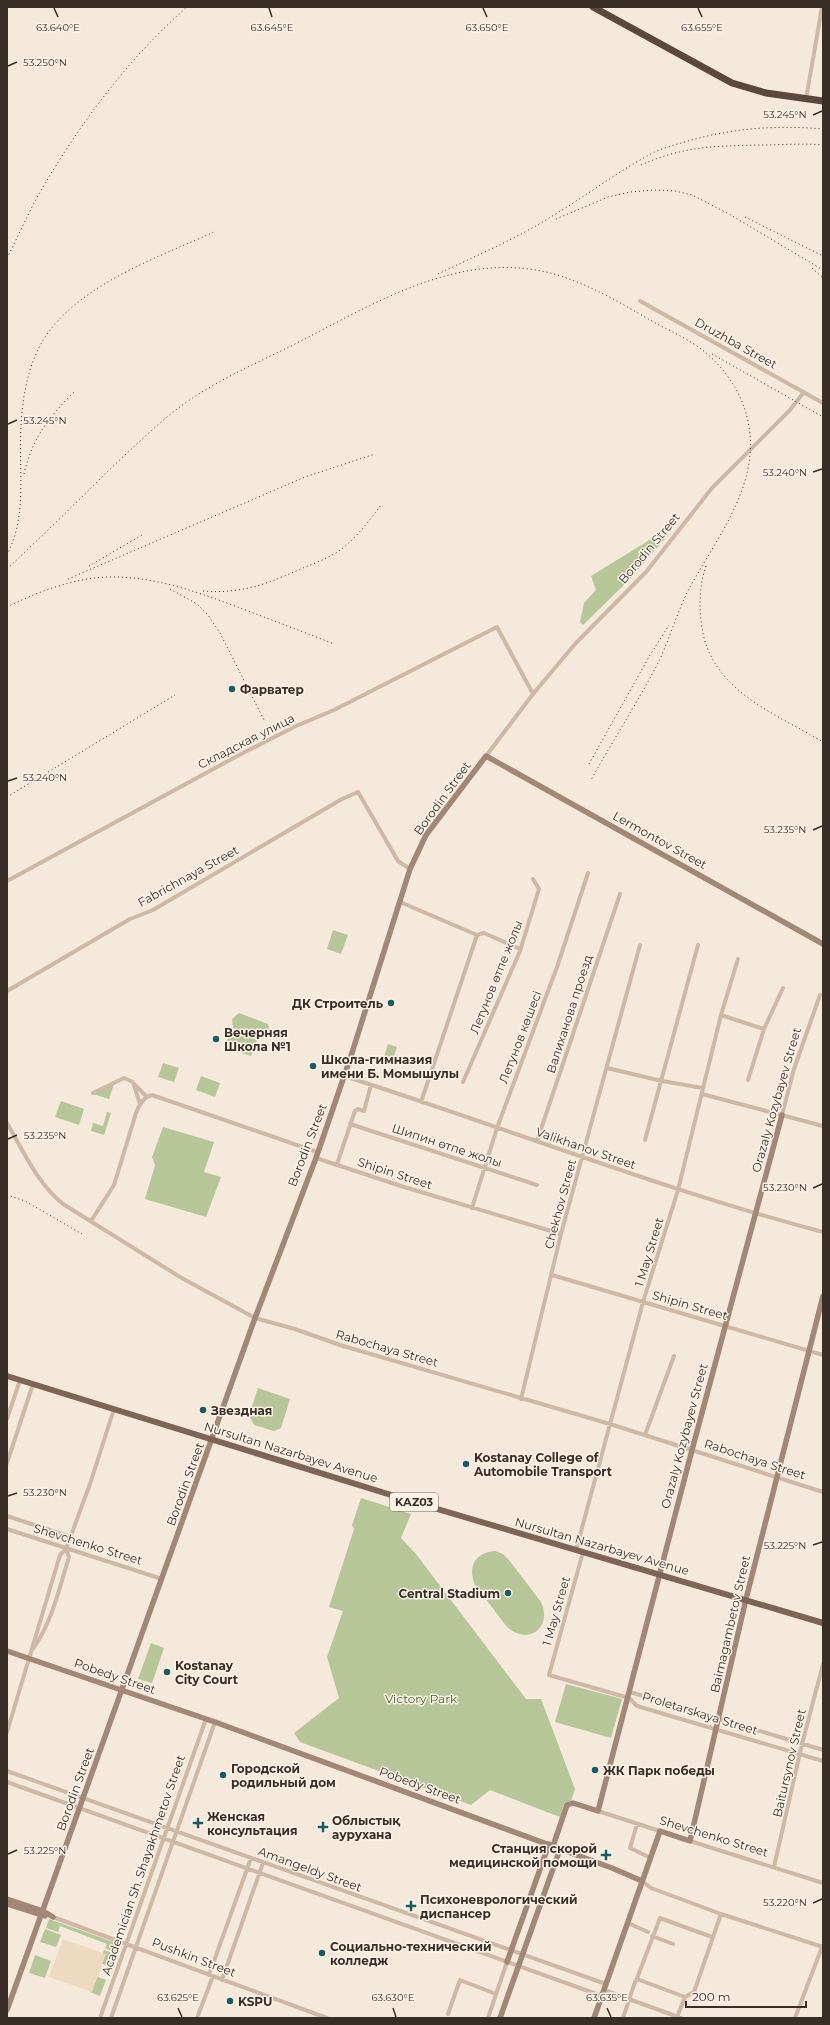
<svg xmlns="http://www.w3.org/2000/svg" width="830" height="2025" font-family="Montserrat,sans-serif">
<rect width="100%" height="100%" fill="#f5e9db"/>
<!-- green -->
<path fill="#b6c699" d="M 664,531 L 669,534 L 629,580 L 583,625 L 580,622 L 584,603 L 596,590 L 591,576 Z
M 333,930 L 348,935 L 341,954 L 327,949 Z
M 239,1013 L 268,1024 L 270,1033 L 267,1037 L 258,1039 L 233,1028 L 232,1019 Z
M 231,1031 L 245,1035 L 246,1038 L 248,1036 L 257,1040 L 251,1056 L 242,1053 L 243,1047 L 238,1053 L 224,1047 Z
M 388,1044 L 397,1047 L 391,1064 L 383,1061 Z
M 163,1063 L 179,1068 L 174,1082 L 158,1077 Z
M 201,1076 L 220,1083 L 215,1097 L 196,1090 Z
M 114,1084 L 109,1099 L 93,1094 Z
M 61,1101 L 84,1109 L 79,1125 L 55,1117 Z
M 107,1112 L 111,1113 L 104,1135 L 91,1131 L 93,1123 L 103,1126 Z
M 163,1127 L 214,1142 L 204,1172 L 221,1177 L 206,1217 L 145,1199 L 155,1165 L 152,1157 Z
M 258,1388 L 290,1399 L 281,1428 L 274,1431 L 254,1425 L 249,1415 Z
M 361,1498 L 411,1514 L 401,1538 L 416,1554 L 526,1699 L 541,1699 L 575,1789 L 571,1801 L 564,1804 L 560,1817 L 490,1790 L 471,1805 L 300,1742 L 294,1733 L 339,1698 L 327,1657 L 343,1611 L 329,1607 L 354,1529 L 352,1525 Z
M 495,1551 L 503,1554 L 509,1560 L 541,1602 C 553,1628 528,1646 507,1627 L 475,1585 C 467,1567 476,1552 495,1551 Z
M 151,1643 L 164,1648 L 152,1683 L 138,1679 Z
M 566,1684 L 622,1699 L 611,1738 L 555,1722 Z
M 49,1919 L 119,1944 L 116,1953 L 105,1948 L 107,1944 L 60,1926 L 58,1932 L 46,1928 Z
M 45,1929 L 61,1935 L 56,1947 L 40,1942 Z
M 104,1950 L 115,1954 L 111,1967 L 100,1963 Z
M 35,1955 L 51,1961 L 45,1978 L 29,1973 Z
M 95,1976 L 106,1980 L 100,1996 L 90,1992 Z"/>
<!-- plaza -->
<path fill="#eedac0" d="M 63,1939 L 106,1954 L 92,1992 L 49,1977 Z"/>
<g fill="none" stroke-linecap="round" stroke-linejoin="round">
<!-- street -->
<path stroke="#ceb8a5" stroke-width="4" d="M 806,99 L 822,7
M 640,301 L 823,403
M 486,756 L 533,694 L 575,644 L 646,572 L 712,488 L 790,410 L 804,392
M 7,881 L 241,754 L 296,726 L 334,710 L 497,627 L 533,694
M 400,902 L 477,935 L 484,933 L 520,949
M 7,991 L 130,919 L 153,910 L 342,799 L 358,792 L 398,861 L 410,869
M 721,1015 L 764,1029
M 607,1068 L 662,1081 L 703,1088
M 344,1076 C 504,1127 660,1189 823,1232
M 748,1080 L 764,1029 L 783,988
M 463,1082 L 520,951 L 539,889 L 533,879
M 134,1084 L 147,1097
M 93,1093 L 124,1078 L 133,1082 L 140,1104
M 702,1094 L 823,1126
M 421,1102 L 477,935
M 782,1115 L 794,1069 L 820,995
M 7,1123 C 24,1152 37,1183 63,1204 L 180,1277 L 255,1318 L 295,1329 L 340,1345 L 610,1424 L 823,1492
M 350,1124 L 537,1185
M 645,1140 L 698,945
M 537,1141 L 620,894
M 316,1158 L 404,1187 L 561,1234
M 337,1164 L 355,1111 L 358,1109 L 364,1111 L 371,1085
M 472,1208 L 497,1128 L 557,967 L 588,873
M 91,1221 L 114,1185 L 136,1113 C 139,1105 143,1097 152,1095 L 317,1152
M 552,1275 L 823,1355
M 521,1399 L 561,1234 L 640,945
M 7,1419 L 20,1380
M 645,1435 L 674,1356
M 7,1463 L 33,1384
M 7,1516 L 71,1537
M 7,1529 L 162,1579
M 66,1549 L 90,1484 L 114,1409
M 576,1550 L 643,1302 L 678,1190 L 721,1015 L 738,959
M 583,1552 L 549,1675 L 629,1698 L 637,1706 L 823,1761
M 32,1650 C 52,1623 59,1589 69,1557 L 66,1549
M 630,1692 L 823,1750
M 7,1732 L 60,1555 L 66,1549
M 7,1771 L 606,1984
M 7,1782 L 602,1996
M 598,1811 L 660,1831
M 637,1824 L 630,1848 L 651,1858
M 690,1841 L 823,1883
M 774,1867 L 802,1744 L 823,1664
M 642,1881 L 651,1888 L 721,1914 L 823,1947
M 53,1917 L 327,2018
M 628,1923 L 648,1932
M 652,1936 L 673,1944
M 209,1975 L 251,1858
M 637,1979 L 685,1997 L 677,2017
M 222,1980 L 263,1863
M 636,1981 L 660,1918 L 712,1937
M 604,1990 L 681,2018
M 685,1997 L 694,1992 L 721,1914
M 448,2014 L 460,1980 L 496,1994
M 100,2018 L 206,1719
M 111,2018 L 215,1722
M 197,2018 L 213,1976
M 488,2018 L 507,1962
M 623,2018 L 635,1982
M 795,2018 L 822,1947"/>
<!-- secondary -->
<path stroke="#a28776" stroke-width="5.5" d="M 7,1651 L 215,1722 L 612,1868 L 642,1881
M 553,1846 L 567,1805 L 573,1803 L 598,1811 L 692,1450 L 782,1115
M 7,1899 L 43,1911 L 53,1917
M 7,1904 L 45,1916
M 507,1962 L 549,1844
M 7,2010 L 255,1318 L 316,1158 L 351,1056 L 410,869 L 426,835 L 486,756 L 823,944
M 500,2018 L 560,1849
M 594,2018 L 660,1831 L 690,1841 L 746,1599 L 823,1296"/>
<!-- primary -->
<path stroke="#7d6457" stroke-width="6" d="M 7,1376 L 417,1503 L 823,1623"/>
<!-- highway -->
<path stroke="#5b473d" stroke-width="7" d="M 593,7 L 732,83 L 766,93 L 823,101"/>
<!-- rail -->
<path stroke="#392d27" stroke-width="1" stroke-dasharray="1 3" stroke-linecap="butt" d="M 641,165 C 683,146 716,146 761,145 C 782,145 803,143 823,145
M 745,217 L 823,256
M 556,219 L 608,197 L 630,192 L 654,190 L 675,191 L 692,195 L 729,214 L 823,270
M 7,258 C 20,233 31,206 46,182 C 84,118 131,56 187,7
M 812,268 L 823,278
M 438,274 C 475,256 514,240 549,218 C 583,198 614,174 649,155 C 661,148 675,145 688,141 C 733,128 777,125 823,129
M 712,354 L 823,417
M 24,474 C 32,438 49,417 75,391
M 7,555 C 11,546 15,537 17,527 C 24,494 19,461 21,427 C 22,403 26,377 36,354 C 64,289 155,259 214,232
M 89,566 L 142,535
M 706,566 C 700,584 699,601 701,620 C 707,689 771,711 823,742
M 7,569 C 40,538 73,506 105,474 C 127,453 149,432 172,413 C 208,384 251,366 291,346 C 365,309 443,258 529,269 C 577,275 618,302 659,325 C 671,331 683,337 694,344 C 730,368 754,409 750,454 C 747,501 711,548 689,589 C 677,612 670,638 659,661 C 638,702 613,740 591,780
M 68,579 L 305,477 L 375,454
M 170,589 L 197,604 L 208,615 L 220,633 L 264,720
M 203,591 C 242,594 267,584 303,568 C 317,562 332,557 344,547 C 359,535 370,519 382,504
M 7,607 C 37,592 74,578 108,577 C 156,576 200,593 243,609 C 274,621 304,632 334,644
M 589,764 L 650,655 L 669,625
M 7,797 L 175,695
M 7,1195 L 25,1201 L 82,1234"/>
</g>
<!-- ticks -->
<path fill="none" stroke="#392d27" stroke-width="1.5" d="M 54,8 L 58,17M 269,8 L 272,17M 483,8 L 487,17M 698,8 L 702,17M 8,66 L 17,62M 813,115 L 822,111M 8,424 L 17,420M 813,472 L 822,469M 8,781 L 17,778M 813,830 L 822,826M 8,1139 L 17,1135M 813,1188 L 822,1184M 8,1496 L 17,1493M 813,1545 L 822,1542M 8,1854 L 17,1850M 813,1903 L 822,1899M 178,2008 L 182,2017M 393,2008 L 396,2017M 607,2008 L 611,2017"/>
<!-- markers -->
<g fill="#185b60" stroke="#fcf3e8" stroke-width="1.5">
<circle cx="232" cy="689" r="4"/>
<circle cx="391" cy="1003" r="4"/>
<circle cx="216" cy="1039" r="4"/>
<circle cx="313" cy="1066" r="4"/>
<circle cx="203" cy="1410" r="4"/>
<circle cx="466" cy="1464" r="4"/>
<circle cx="508" cy="1593" r="4"/>
<circle cx="167" cy="1672" r="4"/>
<circle cx="595" cy="1770" r="4"/>
<circle cx="223" cy="1775" r="4"/>
<path d="M196 1817h4v4h4v4h-4v4h-4v-4h-4v-4h4z"/>
<path d="M321 1821h4v4h4v4h-4v4h-4v-4h-4v-4h4z"/>
<path d="M604 1849h4v4h4v4h-4v4h-4v-4h-4v-4h4z"/>
<path d="M409 1900h4v4h4v4h-4v4h-4v-4h-4v-4h4z"/>
<circle cx="322" cy="1953" r="4"/>
<circle cx="230" cy="2001" r="4"/>
</g>
<g text-anchor="middle" dominant-baseline="central" stroke-width="3" stroke-linejoin="round" paint-order="stroke">
<!-- shield labels -->
<rect fill="#fcf3e8" stroke="#746861" stroke-width="1" x="390" y="1493" width="48" height="18" rx="3"/>
<g font-size="11" font-weight="bold" fill="#392d27">
<text x="414" y="1502">KАZ03</text>
</g>
<!-- street labels -->
<g font-size="12" fill="#392d27" stroke="#fcf3e8">
<text transform="translate(736 343) rotate(29)">Druzhba Street</text>
<text transform="translate(649 548) rotate(-50)">Borodin Street</text>
<text transform="translate(246 741) rotate(-27)">Складская улица</text>
<text transform="translate(442 798) rotate(-54)">Borodin Street</text>
<text transform="translate(660 840) rotate(29)">Lermontov Street</text>
<text transform="translate(188 876) rotate(-29)">Fabrichnaya Street</text>
<text transform="translate(496 977) rotate(-68)">Летунов өтпе жолы</text>
<text transform="translate(569 1014) rotate(-72)">Валиханова проезд</text>
<text transform="translate(520 1037) rotate(-69)">Летунов көшесі</text>
<text transform="translate(776 1100) rotate(-74)">Orazaly Kozybayev Street</text>
<text transform="translate(307 1145) rotate(-69)">Borodin Street</text>
<text transform="translate(447 1145) rotate(18)">Шипин өтпе жолы</text>
<text transform="translate(586 1148) rotate(19)">Valikhanov Street</text>
<text transform="translate(395 1173) rotate(18)">Shipin Street</text>
<text transform="translate(560 1204) rotate(-75)">Chekhov Street</text>
<text transform="translate(649 1252) rotate(-73)">1 May Street</text>
<text transform="translate(690 1305) rotate(16)">Shipin Street</text>
<text transform="translate(387 1348) rotate(16)">Rabochaya Street</text>
<text transform="translate(684 1436) rotate(-75)">Orazaly Kozybayev Street</text>
<text transform="translate(291 1452) rotate(17)">Nursultan Nazarbayev Avenue</text>
<text transform="translate(755 1459) rotate(18)">Rabochaya Street</text>
<text transform="translate(185 1484) rotate(-70)">Borodin Street</text>
<text transform="translate(88 1544) rotate(17)">Shevchenko Street</text>
<text transform="translate(602 1546) rotate(16)">Nursultan Nazarbayev Avenue</text>
<text transform="translate(556 1611) rotate(-74)">1 May Street</text>
<text transform="translate(730 1624) rotate(-77)">Baimagambetov Street</text>
<text transform="translate(115 1676) rotate(19)">Pobedy Street</text>
<text transform="translate(700 1713) rotate(17)">Proletarskaya Street</text>
<text transform="translate(789 1763) rotate(-77)">Baitursynov Street</text>
<text transform="translate(420 1785) rotate(20)">Pobedy Street</text>
<text transform="translate(75 1789) rotate(-70)">Borodin Street</text>
<text transform="translate(714 1836) rotate(17)">Shevchenko Street</text>
<text transform="translate(143 1865) rotate(-71)">Academician Sh. Shayakhmetov Street</text>
<text transform="translate(310 1869) rotate(20)">Amangeldy Street</text>
<text transform="translate(194 1957) rotate(21)">Pushkin Street</text>
</g>
<!-- poi labels -->
<g font-size="12" font-weight="bold" fill="#392d27" stroke="#fcf3e8" text-anchor="start">
<text x="240" y="689">Фарватер</text>
<text x="383" y="1003" text-anchor="end">ДК Строитель</text>
<text x="224" y="1032">Вечерняя<tspan x="224" dy="14">Школа №1</tspan></text>
<text x="321" y="1059">Школа-гимназия<tspan x="321" dy="14">имени Б. Момышулы</tspan></text>
<text x="211" y="1410">Звездная</text>
<text x="474" y="1457">Kostanay College of<tspan x="474" dy="14">Automobile Transport</tspan></text>
<text x="500" y="1593" text-anchor="end">Central Stadium</text>
<text x="175" y="1665">Kostanay<tspan x="175" dy="14">City Court</tspan></text>
<text x="231" y="1768">Городской<tspan x="231" dy="14">родильный дом</tspan></text>
<text x="603" y="1770">ЖК Парк победы</text>
<text x="207" y="1816">Женская<tspan x="207" dy="14">консультация</tspan></text>
<text x="332" y="1820">Облыстық<tspan x="332" dy="14">аурухана</tspan></text>
<text x="597" y="1848" text-anchor="end">Станция скорой<tspan x="597" dy="14">медицинской помощи</tspan></text>
<text x="420" y="1899">Психоневрологический<tspan x="420" dy="14">диспансер</tspan></text>
<text x="330" y="1946">Социально-технический<tspan x="330" dy="14">колледж</tspan></text>
<text x="238" y="2001">KSPU</text>
</g>
<!-- park labels -->
<g font-size="12" fill="#485b28" stroke="#fcf3e8">
<text x="421" y="1698">Victory Park</text>
</g>
</g>
<g font-size="10" text-anchor="middle" fill="#392d27" stroke="#fcf3e8" stroke-width="3" stroke-linejoin="round" paint-order="stroke">
<text x="58" y="31">63.640°E</text>
<text x="272" y="31">63.645°E</text>
<text x="487" y="31">63.650°E</text>
<text x="702" y="31">63.655°E</text>
<text x="45" y="66">53.250°N</text>
<text x="785" y="118">53.245°N</text>
<text x="45" y="424">53.245°N</text>
<text x="785" y="476">53.240°N</text>
<text x="45" y="781">53.240°N</text>
<text x="785" y="833">53.235°N</text>
<text x="45" y="1139">53.235°N</text>
<text x="785" y="1191">53.230°N</text>
<text x="45" y="1496">53.230°N</text>
<text x="785" y="1549">53.225°N</text>
<text x="45" y="1854">53.225°N</text>
<text x="785" y="1906">53.220°N</text>
<text x="178" y="2001">63.625°E</text>
<text x="393" y="2001">63.630°E</text>
<text x="607" y="2001">63.635°E</text>
</g>
<!-- border -->
<rect width="830" height="2025" fill="none" stroke="#392d27" stroke-width="16"/>
<!-- scale -->
<path d="M686 2001v6h120v-6" fill="none" stroke="#392d27" stroke-width="2"/>
<text x="692" y="2001" font-size="12" fill="#392d27" stroke="#fcf3e8" stroke-width="3" paint-order="stroke">200 m</text>
</svg>
